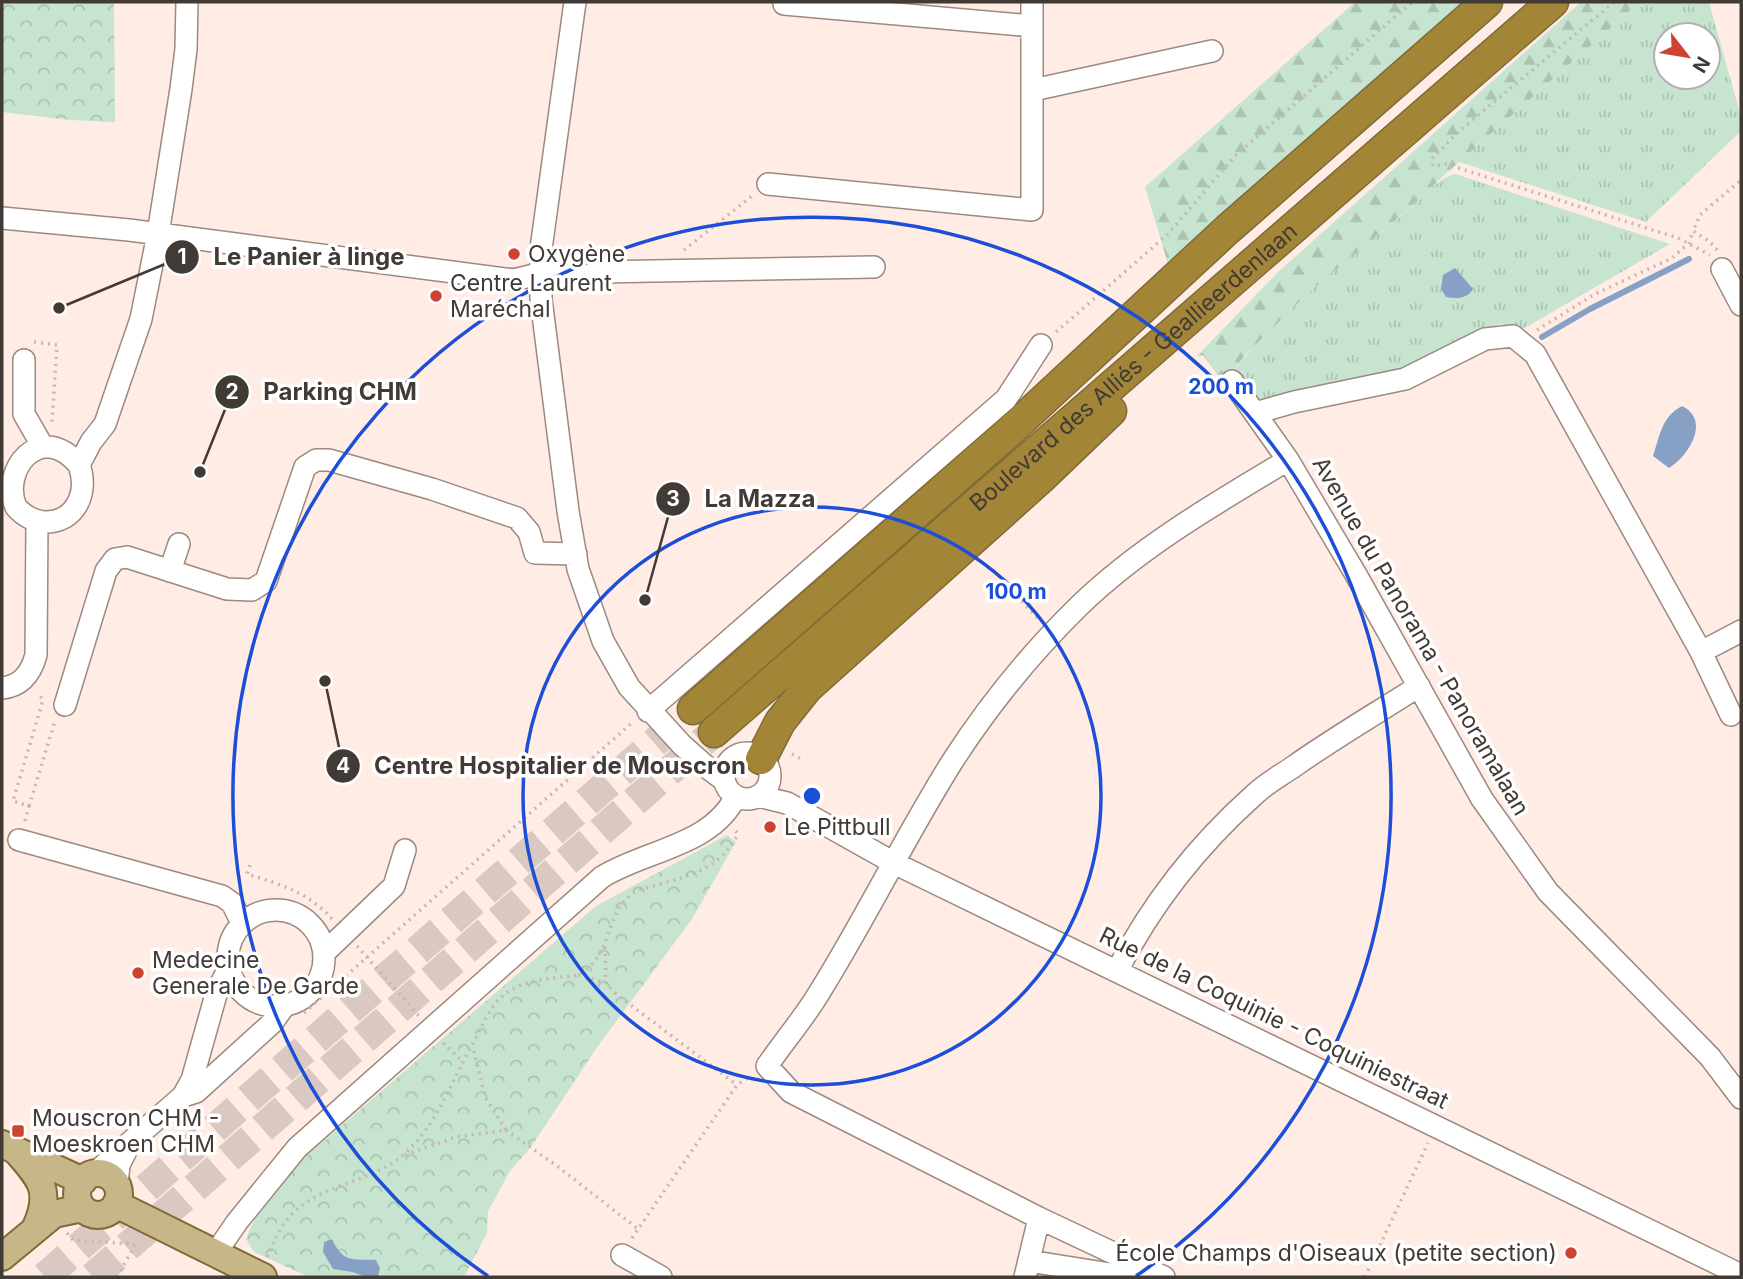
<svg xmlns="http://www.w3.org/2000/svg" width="1743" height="1279" font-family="Inter,sans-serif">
<defs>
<pattern id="grass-tufts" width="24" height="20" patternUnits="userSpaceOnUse" patternTransform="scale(1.75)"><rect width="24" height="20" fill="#c6e4cf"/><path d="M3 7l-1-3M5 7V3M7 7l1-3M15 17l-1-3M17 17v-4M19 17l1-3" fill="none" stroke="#abc4b2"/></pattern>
<pattern id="forest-firs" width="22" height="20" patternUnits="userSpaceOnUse" patternTransform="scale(1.75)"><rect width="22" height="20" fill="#c6e4cf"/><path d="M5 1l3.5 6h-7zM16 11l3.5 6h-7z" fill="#abc4b2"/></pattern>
<pattern id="park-crowns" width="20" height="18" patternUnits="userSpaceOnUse" patternTransform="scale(1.75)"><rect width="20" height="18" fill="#c6e4cf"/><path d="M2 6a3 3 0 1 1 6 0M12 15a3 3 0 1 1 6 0" fill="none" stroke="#abc4b2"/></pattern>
</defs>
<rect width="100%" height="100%" fill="#ffede5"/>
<!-- grass -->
<path fill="url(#grass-tufts)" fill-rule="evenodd" d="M 1640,2 L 1709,2 L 1741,117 L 1741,131 L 1646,222 L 1459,162 ZM 1666,35 L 1708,35 L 1708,77 L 1666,77 Z
M 1455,174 L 1670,244 L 1521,330 L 1501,324 L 1474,332 L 1400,370 L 1256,401 L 1234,371 C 1277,311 1348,260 1405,213 C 1422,199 1433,180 1455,174 Z"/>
<!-- forest -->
<path fill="url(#forest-firs)" d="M 1355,2 L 1467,2 L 1168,264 L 1145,187 Z
M 1581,2 L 1640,2 L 1441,178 L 1409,209 L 1308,293 L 1245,355 L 1234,371 L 1221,380 L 1203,355 L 1196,357 L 1277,273 Z"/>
<!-- park -->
<path fill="url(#park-crowns)" d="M 2,2 L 114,2 L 115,122 L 70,120 L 2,112 Z
M 727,835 L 736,842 L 692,919 L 598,1046 L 531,1147 L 510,1171 L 488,1211 L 487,1233 L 464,1277 L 309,1277 L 254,1252 L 246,1239 C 257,1207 280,1182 304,1158 L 596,906 Z"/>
<!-- water -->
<path fill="#87a0c6" d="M 1455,268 L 1473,289 C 1467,299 1457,299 1446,297 L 1441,289 L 1443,275 Z
M 1682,406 C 1711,420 1689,456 1669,468 L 1653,456 C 1660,436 1661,417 1682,406 Z
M 332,1239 C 343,1263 352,1259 376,1260 L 380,1268 L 378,1276 L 367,1277 L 352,1272 L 333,1269 L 323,1252 L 324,1242 Z"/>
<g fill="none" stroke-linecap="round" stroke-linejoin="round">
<!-- stream -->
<path stroke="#87a0c6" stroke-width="6" d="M 1542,337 L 1590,309 L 1689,259"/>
<!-- highway-tunnel -->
<path stroke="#d9c9c2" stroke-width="30" stroke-dasharray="30 15" stroke-linecap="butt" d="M 45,1277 L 693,709
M 93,1277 L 714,732"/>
<defs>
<path id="minor" d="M 575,2 L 541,249 L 541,299 L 568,511 L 578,569 L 603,641 L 629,687 L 682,745 L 709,769 L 724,780
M 784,4 L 1032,26
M 1033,90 L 1212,51
M 768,184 L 1032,210 L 1032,2
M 2,218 L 129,230 L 514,280 L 542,273 L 874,267
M 1722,269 L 1741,305
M 24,360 L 24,414 L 43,447
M 1232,381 L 1288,460 L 1355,573 L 1482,799 L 1548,892 L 1710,1057 L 1741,1098
M 1255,413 L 1294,402 L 1405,379 L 1485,339 L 1513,336 L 1535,354 L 1701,652 L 1731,715
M 79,465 C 40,419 0,471 16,507 C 24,516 32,521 44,522 C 76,523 89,492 79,465 L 91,442 L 105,424 L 141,319 L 158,234 L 181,89 L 186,49 L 187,2
M 170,571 L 179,544
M 1701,652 L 1741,631
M 2,688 C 22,686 31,673 36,655 L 37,521
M 65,705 L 106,571 L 115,559 L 127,557 L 227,589 L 252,590 L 266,581 L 305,467 L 316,460 L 329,460 L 432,489 L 517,518 L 529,532 L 535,553 L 576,554
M 648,711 L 1006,399 L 1041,345
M724 776a23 23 0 1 1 46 0a23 23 0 1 1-46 0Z
M 758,796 L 787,803 L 894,863 L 1741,1275
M 19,840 L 222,896 L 232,903 L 242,923
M228 958a48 48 0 1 1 96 0a48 48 0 1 1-96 0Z
M 324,953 L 394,886 L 405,850
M 1117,971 C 1151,905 1198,845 1254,795 C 1265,784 1280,776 1293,767 C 1334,738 1377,713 1419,686
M 183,1096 L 196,1092 L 272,1023 L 285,1005
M 95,1173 L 183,1096 L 192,1080 L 217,991 L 229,968
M 117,1185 L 119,1165 L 128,1147
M 1039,1218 L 791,1092 L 767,1066 C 782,1044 799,1024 814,1001 C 863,924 903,840 952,762 C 988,706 1031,653 1079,606 C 1140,547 1216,503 1288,460
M 215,1254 L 237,1222 L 297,1148 L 602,877 C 645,850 712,846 736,796
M 622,1255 L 661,1277
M 1029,1261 L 1129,1277
M 1025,1277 L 1039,1218 L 1164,1277"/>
<path id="major" d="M 2,1144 L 83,1181
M 18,1153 C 41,1179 52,1192 36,1227
M77 1194a21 21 0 1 1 42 0a21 21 0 1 1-42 0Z
M 116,1204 L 263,1277
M 2,1257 L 54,1214 L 82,1208"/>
<g id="highway">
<path d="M 693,709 L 1010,431 L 1228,229 L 1487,2"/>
<path id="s1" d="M 714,732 L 1553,2"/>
<path d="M 761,759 L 780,722 L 807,688 L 1040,479 L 1111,411"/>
</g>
</defs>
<!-- minor casing -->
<use href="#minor" stroke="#9c897f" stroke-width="24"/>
<!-- major casing -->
<use href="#major" stroke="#806b36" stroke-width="30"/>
<!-- highway casing -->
<use href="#highway" stroke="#806b36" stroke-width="33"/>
<!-- path -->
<path stroke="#c6b7b0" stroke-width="3.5" stroke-dasharray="2 5" stroke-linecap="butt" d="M 1614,2 L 1457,133 L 1433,158 L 1433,166 L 1446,164 L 1678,238 L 1710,255
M 684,250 L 752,196
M 1717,250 L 1709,241 L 1693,231 L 1700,215 L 1741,180
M 1537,330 L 1595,294 L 1672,258 L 1689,243 L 1693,231
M 1056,332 L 1167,235 L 1235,156 L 1412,2
M 34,342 L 57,345 L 52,422
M 1003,580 L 1039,620
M 792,754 L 803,760
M 29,806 L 55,721
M 25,821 L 29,806 L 13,801 L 43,700 L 38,693
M 250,865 L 247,874 C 282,885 308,892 333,920
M 357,946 L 419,1016
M 605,947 L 606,983
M 578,975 L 606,983 L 616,994 L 737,1085
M 304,1013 L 634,721
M 443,1043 L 462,1061
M 506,1130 L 557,1166 L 638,1229
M 405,1155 L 456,1137 L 506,1130 L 485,1097 L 473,1047
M 67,1233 L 73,1240 L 135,1244
M 632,1238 L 737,1085 L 751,1076
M 267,1257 C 274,1242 279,1228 291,1215 C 320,1184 370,1183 402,1156 C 437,1126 450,1084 472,1045 C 480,1031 485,1017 495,1004 C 511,983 537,980 561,977 C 568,976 576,977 582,973 C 614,950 604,916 632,894 C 638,889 648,888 656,885 C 690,876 721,868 738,834 L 734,829
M 117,1277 L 136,1243
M 1365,1277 L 1428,1143"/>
<!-- minor -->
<use href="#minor" stroke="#fff" stroke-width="21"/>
<!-- major -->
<use href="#major" stroke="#c7b687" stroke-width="26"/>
<!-- highway -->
<use href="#highway" stroke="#a28537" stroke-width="30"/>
</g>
<!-- distance rings -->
<g fill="none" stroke="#1d4ed8" stroke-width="3.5">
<circle cx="812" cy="796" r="289"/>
<path d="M488 1276A579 579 0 1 1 1136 1276"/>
</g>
<!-- markers -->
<g fill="#cf4232" stroke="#fff" stroke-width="2.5">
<circle cx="514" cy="254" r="7"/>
<circle cx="436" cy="296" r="7"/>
<circle cx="770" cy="827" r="7"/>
<circle cx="138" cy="973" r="7"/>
<rect x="11" y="1124" width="14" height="14" rx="3.5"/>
<circle cx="1571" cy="1253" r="7"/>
</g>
<g text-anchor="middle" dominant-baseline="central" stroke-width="7" stroke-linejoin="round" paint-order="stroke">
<!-- poi labels -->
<g font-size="23" fill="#423a35" stroke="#fff" text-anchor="start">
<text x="528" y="254">Oxygène</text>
<text x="450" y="283">Centre Laurent<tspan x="450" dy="26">Maréchal</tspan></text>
<text x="784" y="827">Le Pittbull</text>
<text x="152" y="960">Medecine<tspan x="152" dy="26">Generale De Garde</tspan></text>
<text x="32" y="1118">Mouscron CHM -<tspan x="32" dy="26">Moeskroen CHM</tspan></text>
<text x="1557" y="1253" text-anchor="end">École Champs d'Oiseaux (petite section)</text>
</g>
<!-- street labels -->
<g font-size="23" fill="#423a35" stroke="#fff">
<text stroke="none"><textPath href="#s1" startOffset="556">Boulevard des Alliés - Geallieerdenlaan</textPath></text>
<text transform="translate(1421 636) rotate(60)">Avenue du Panorama - Panoramalaan</text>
<text transform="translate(1274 1018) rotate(26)">Rue de la Coquinie - Coquiniestraat</text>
</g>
</g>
<circle cx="812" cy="796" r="10" fill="#1d4ed8" stroke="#fff" stroke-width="3.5"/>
<g font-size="21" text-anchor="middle" font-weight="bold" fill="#1d4ed8" stroke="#fff" stroke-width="7" stroke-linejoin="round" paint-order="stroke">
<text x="1221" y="394">200 m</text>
<text x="1016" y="599">100 m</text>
</g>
<!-- callouts -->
<path fill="none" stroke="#423a35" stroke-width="2.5" d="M59 308L182 257M200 472L232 392M645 600L673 499M325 681L343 766"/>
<g fill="#423a35" stroke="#fff" stroke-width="2.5">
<circle cx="59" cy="308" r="7"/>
<circle cx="200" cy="472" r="7"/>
<circle cx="645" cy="600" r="7"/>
<circle cx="325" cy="681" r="7"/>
<circle cx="182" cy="257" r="18"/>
<circle cx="232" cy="392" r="18"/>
<circle cx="673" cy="499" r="18"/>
<circle cx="343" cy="766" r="18"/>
</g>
<g font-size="21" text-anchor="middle" font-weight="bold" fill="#fff">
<text x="182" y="264">1</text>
<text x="232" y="399">2</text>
<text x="673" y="506">3</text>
<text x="343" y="773">4</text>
</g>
<g font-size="24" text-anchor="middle" font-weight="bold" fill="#423a35" stroke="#fff" stroke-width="7" stroke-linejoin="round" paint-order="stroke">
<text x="309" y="265">Le Panier à linge</text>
<text x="340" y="400">Parking CHM</text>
<text x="760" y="507">La Mazza</text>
<text x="560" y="774">Centre Hospitalier de Mouscron</text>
</g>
<!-- border -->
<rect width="1743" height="1279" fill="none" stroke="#423a35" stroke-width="7"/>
<!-- north arrow -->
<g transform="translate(1687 56) rotate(121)"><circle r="33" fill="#ffffff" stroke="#b3b0ae" stroke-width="2"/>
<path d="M0-5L12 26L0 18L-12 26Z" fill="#cf4232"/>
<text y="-10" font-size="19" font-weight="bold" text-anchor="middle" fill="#423a35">N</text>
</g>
</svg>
